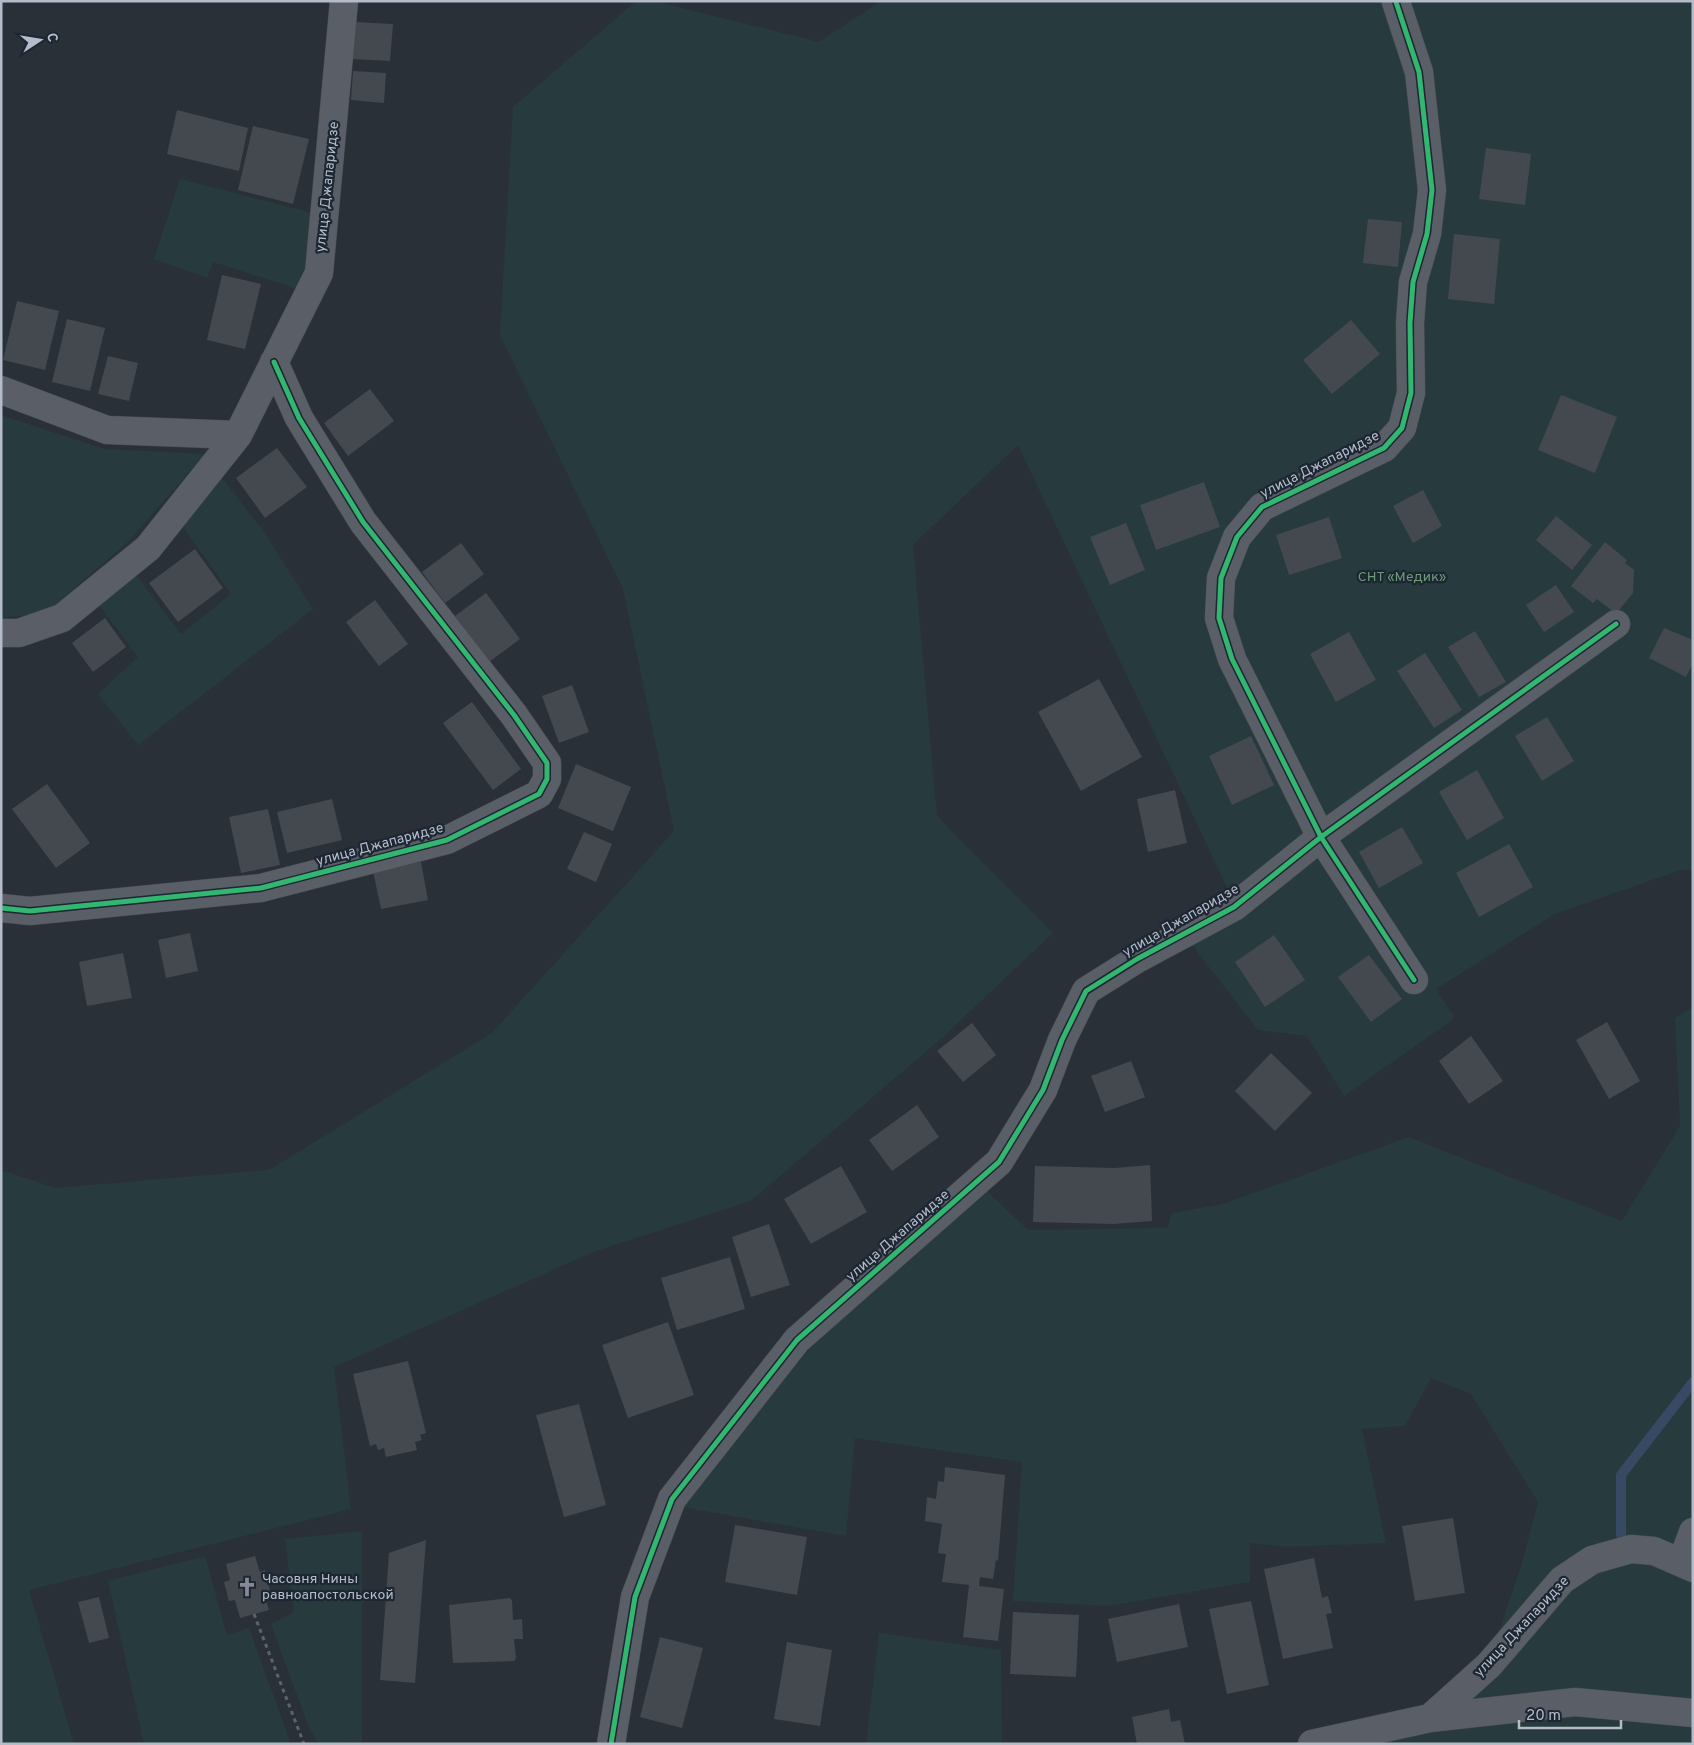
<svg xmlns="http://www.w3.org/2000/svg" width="1694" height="1745" font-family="Overpass,sans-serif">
<rect width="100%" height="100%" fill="#2a3038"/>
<!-- green -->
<path fill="#273a3e" d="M 636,1 L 654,1 L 819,42 L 881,1 L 1693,1 L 1693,870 L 1681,870 L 1555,914 L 1436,989 L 1455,1018 L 1344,1096 L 1307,1036 L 1258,1030 L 1192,945 L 1240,915 L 1018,445 L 913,545 L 937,816 L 1053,933 L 943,1037 L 751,1201 L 596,1251 L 334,1367 L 351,1509 L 29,1590 L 74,1744 L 1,1744 L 1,1170 L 55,1188 L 269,1170 L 492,1033 L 674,831 L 623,589 L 500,335 L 513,107 Z
M 180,179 L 316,214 L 301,290 L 213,262 L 207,278 L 154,259 Z
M 1,415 L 104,449 L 205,454 L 128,542 L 45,613 L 1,618 Z
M 220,475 L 264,532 L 313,609 L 138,745 L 98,694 L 138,657 L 96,601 L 134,572 L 181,634 L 231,594 L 180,523 Z
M 1693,1007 L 1693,1744 L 1386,1744 L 1428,1700 L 1493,1649 L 1523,1560 L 1538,1502 L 1471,1394 L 1431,1378 L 1405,1426 L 1362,1429 L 1386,1543 L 1285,1547 L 1250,1543 L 1250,1582 L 1108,1606 L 1013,1601 L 1022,1462 L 855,1438 L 846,1536 L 682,1507 L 814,1343 L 986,1190 L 1028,1230 L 1167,1228 L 1172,1213 L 1223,1204 L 1409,1137 L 1622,1221 L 1680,1126 L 1675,1018 Z
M 362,1531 L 362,1742 L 318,1744 L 306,1720 L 271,1624 L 294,1612 L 285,1539 Z
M 205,1556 L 227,1635 L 249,1628 L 291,1744 L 144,1744 L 108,1581 Z
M 879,1633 L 1001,1650 L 1002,1744 L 866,1744 Z"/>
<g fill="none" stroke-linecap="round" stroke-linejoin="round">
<!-- stream -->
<path stroke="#384963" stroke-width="10" d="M 1621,1535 L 1621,1475 L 1693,1382"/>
</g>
<!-- building -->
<path fill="#444950" d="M 354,22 L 393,24 L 390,61 L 352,59 Z
M 353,71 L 386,73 L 384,103 L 351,100 Z
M 177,110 L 248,128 L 239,171 L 167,154 Z
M 253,126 L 309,139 L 293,204 L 238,190 Z
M 1486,148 L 1531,154 L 1525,205 L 1479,199 Z
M 1368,219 L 1402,222 L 1398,267 L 1363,263 Z
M 1454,234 L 1500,239 L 1494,304 L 1448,299 Z
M 222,275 L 261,284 L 245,349 L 207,340 Z
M 17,301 L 59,311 L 45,370 L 3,360 Z
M 67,319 L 105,328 L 90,391 L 52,382 Z
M 1351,320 L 1380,354 L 1332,394 L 1303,360 Z
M 108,356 L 138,363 L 129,401 L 98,394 Z
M 370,389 L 394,421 L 348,456 L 324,423 Z
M 1561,395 L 1617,417 L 1595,473 L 1538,450 Z
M 277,448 L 307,487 L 265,518 L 236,478 Z
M 1204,482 L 1220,527 L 1156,550 L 1140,505 Z
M 1423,490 L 1442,526 L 1413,543 L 1393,506 Z
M 1556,516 L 1592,545 L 1572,570 L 1536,540 Z
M 1329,517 L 1342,558 L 1289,575 L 1276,535 Z
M 1126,523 L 1145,570 L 1110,585 L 1090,537 Z
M 1605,542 L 1627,560 L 1625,563 L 1634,570 L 1633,593 L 1616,614 L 1597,599 L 1593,603 L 1571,586 Z
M 461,543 L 484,574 L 445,603 L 422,572 Z
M 195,549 L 223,588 L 178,622 L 149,583 Z
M 1556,585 L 1574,612 L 1544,632 L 1526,605 Z
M 486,593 L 520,639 L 489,662 L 455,616 Z
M 375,600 L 408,644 L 379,666 L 346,622 Z
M 105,618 L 126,647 L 93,672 L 72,643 Z
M 1664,628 L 1693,640 L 1693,663 L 1686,677 L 1649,658 Z
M 1475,631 L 1506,682 L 1479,697 L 1448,647 Z
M 1349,632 L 1376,680 L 1336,702 L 1310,654 Z
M 1425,653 L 1462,710 L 1434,728 L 1397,671 Z
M 1099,679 L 1142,757 L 1081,791 L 1038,712 Z
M 572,685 L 589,732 L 559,743 L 542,696 Z
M 472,702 L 521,769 L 493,790 L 443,723 Z
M 1547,717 L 1574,761 L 1542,781 L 1515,736 Z
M 1251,736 L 1274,785 L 1232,805 L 1209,756 Z
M 576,764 L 631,787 L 613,831 L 558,808 Z
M 1477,770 L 1504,818 L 1467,840 L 1439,792 Z
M 47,784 L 90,843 L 56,868 L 12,809 Z
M 1175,790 L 1187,843 L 1148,852 L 1137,799 Z
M 332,799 L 342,840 L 287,853 L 277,812 Z
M 268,809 L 280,865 L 241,873 L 229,817 Z
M 1402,827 L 1423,863 L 1379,888 L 1359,852 Z
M 584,832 L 612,844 L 596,882 L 567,869 Z
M 1509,844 L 1533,887 L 1479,917 L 1456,873 Z
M 421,862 L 428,900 L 381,909 L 373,871 Z
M 190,933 L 198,971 L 166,978 L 158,940 Z
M 1274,935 L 1305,980 L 1265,1007 L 1235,962 Z
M 123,953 L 132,998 L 87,1006 L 79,962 Z
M 1369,955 L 1402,999 L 1371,1022 L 1338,977 Z
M 1607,1022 L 1640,1081 L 1609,1099 L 1576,1040 Z
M 972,1023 L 996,1055 L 963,1082 L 937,1051 Z
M 1471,1036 L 1503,1081 L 1469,1104 L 1439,1061 Z
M 1271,1053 L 1312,1093 L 1275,1131 L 1235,1091 Z
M 1131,1061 L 1145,1097 L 1105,1112 L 1091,1076 Z
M 917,1105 L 939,1137 L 892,1171 L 869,1140 Z
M 1150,1165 L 1152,1221 L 1113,1224 L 1033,1222 L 1035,1166 L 1115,1168 Z
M 841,1166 L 867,1212 L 811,1244 L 784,1199 Z
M 769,1224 L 790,1285 L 751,1297 L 732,1237 Z
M 730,1257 L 745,1309 L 677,1330 L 661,1278 Z
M 668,1322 L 694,1395 L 628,1418 L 602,1345 Z
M 408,1361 L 426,1433 L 420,1435 L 422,1440 L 415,1442 L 417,1450 L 386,1457 L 384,1448 L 378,1450 L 376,1444 L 370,1446 L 353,1374 Z
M 579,1404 L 606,1505 L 564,1517 L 536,1415 Z
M 945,1467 L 1005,1475 L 998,1561 L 996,1560 L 993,1579 L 980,1577 L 979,1586 L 1004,1589 L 998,1641 L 963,1637 L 969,1585 L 942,1582 L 946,1554 L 938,1553 L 942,1524 L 925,1521 L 927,1497 L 936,1499 L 938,1481 L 944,1482 Z
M 1453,1518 L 1465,1593 L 1415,1601 L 1402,1526 Z
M 735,1525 L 807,1537 L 797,1595 L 725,1582 Z
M 426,1540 L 415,1683 L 380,1680 L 389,1553 Z
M 255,1556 L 260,1572 L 265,1570 L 270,1591 L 264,1593 L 269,1610 L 240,1618 L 235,1600 L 229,1601 L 224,1582 L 230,1580 L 226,1564 Z
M 1314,1558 L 1322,1598 L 1328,1596 L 1332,1613 L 1326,1614 L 1333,1648 L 1283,1659 L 1264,1569 Z
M 99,1597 L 109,1638 L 89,1643 L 78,1602 Z
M 510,1598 L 512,1601 L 513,1620 L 522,1619 L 523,1639 L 514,1639 L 516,1658 L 514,1661 L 453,1663 L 449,1605 Z
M 1251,1601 L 1269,1685 L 1227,1694 L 1209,1609 Z
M 1179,1604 L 1188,1647 L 1117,1662 L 1108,1619 Z
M 1013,1612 L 1079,1615 L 1076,1677 L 1010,1674 Z
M 660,1637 L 703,1648 L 682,1728 L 640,1717 Z
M 787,1642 L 832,1650 L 820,1726 L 774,1719 Z
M 1169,1709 L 1171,1722 L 1180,1720 L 1185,1744 L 1137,1744 L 1132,1717 Z"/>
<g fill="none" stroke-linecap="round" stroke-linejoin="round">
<defs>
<path id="minor" d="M 1396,2 L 1419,72 L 1432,190 L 1427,234 L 1413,282 L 1410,323 L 1411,393 L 1402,428 L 1384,448 L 1262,507 L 1237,537 L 1221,578 L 1219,618 L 1232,659 L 1321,837 L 1414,980
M 1,390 L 107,430 L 238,435
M 1,633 L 19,633 L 62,618 L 148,548 L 238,435 L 319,273 L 344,1
M 1,908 L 30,911 L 261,888 L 447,840 L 539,794 L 547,779 L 547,763 L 514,715 L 363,522 L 299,418 L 274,362
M 1682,1562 L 1693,1532
M 1430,1718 L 1575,1702 L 1693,1713
M 611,1744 L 635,1597 L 672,1499 L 797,1340 L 999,1162 L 1043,1090 L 1062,1040 L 1086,991 L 1137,959 L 1234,907 L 1321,837 L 1616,624
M 1312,1744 L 1430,1718 L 1489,1665 L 1562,1580 L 1592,1560 L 1631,1549 L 1654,1551 L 1693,1568"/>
</defs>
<!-- minor casing -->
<use href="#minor" stroke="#484c53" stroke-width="29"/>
<!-- path -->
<path stroke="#5d636a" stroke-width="3" stroke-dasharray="4 4" stroke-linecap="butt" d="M 254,1614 L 304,1744"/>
<!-- minor -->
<use href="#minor" stroke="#5a5e66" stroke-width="28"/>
<defs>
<path id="cycleway" d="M 1396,2 L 1419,72 L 1432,190 L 1427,234 L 1413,282 L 1410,323 L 1411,393 L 1402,428 L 1384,448 L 1262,507 L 1237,537 L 1221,578 L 1219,618 L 1232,659 L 1321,837 L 1414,980
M 1,908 L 30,911 L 261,888 L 447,840 L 539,794 L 547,779 L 547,763 L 514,715 L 363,522 L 299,418 L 274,362
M 611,1744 L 635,1597 L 672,1499 L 797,1340 L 999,1162 L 1043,1090 L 1062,1040 L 1086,991 L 1137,959 L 1234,907 L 1321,837 L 1616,624"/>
</defs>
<!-- cycleway casing -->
<use href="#cycleway" stroke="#1d2633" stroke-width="8"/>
<!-- cycleway -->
<use href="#cycleway" stroke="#33b770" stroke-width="5"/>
</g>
<!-- icons -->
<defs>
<symbol id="church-bare" viewBox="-9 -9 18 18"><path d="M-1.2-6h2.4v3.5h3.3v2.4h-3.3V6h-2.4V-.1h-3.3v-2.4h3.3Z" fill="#848b96" stroke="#1d2633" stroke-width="2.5" paint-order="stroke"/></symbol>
</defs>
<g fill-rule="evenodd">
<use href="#church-bare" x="233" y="1573" width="28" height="28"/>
</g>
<g text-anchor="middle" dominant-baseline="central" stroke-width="4.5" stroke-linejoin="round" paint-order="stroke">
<!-- street labels -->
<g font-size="14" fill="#b4bcc9" stroke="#1d2633">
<text transform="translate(328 187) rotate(-84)">улица Джапаридзе</text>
<text transform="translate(1320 465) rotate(-27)">улица Джапаридзе</text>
<text transform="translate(380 845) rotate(-15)">улица Джапаридзе</text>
<text transform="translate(1181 921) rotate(-30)">улица Джапаридзе</text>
<text transform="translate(898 1236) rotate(-41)">улица Джапаридзе</text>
<text transform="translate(1522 1627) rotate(-47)">улица Джапаридзе</text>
</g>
<!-- park labels -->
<g font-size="14" fill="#6b9a76" stroke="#1d2633">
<text x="1402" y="577">СНТ «Медик»</text>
</g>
<!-- poi labels -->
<g font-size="14" fill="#b4bcc9" stroke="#1d2633" text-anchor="start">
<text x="262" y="1579">Часовня Нины<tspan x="262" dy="16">равноапостольской</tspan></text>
</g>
</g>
<!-- border -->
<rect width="1694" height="1745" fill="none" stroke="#b4bcc9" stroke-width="5"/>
<!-- north arrow -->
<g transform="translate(40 40) rotate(78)" stroke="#1d2633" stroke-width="4" paint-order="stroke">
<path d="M0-4L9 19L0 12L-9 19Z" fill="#b4bcc9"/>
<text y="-8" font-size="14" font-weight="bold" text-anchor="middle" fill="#b4bcc9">С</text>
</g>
<!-- scale -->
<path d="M1519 1720v8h102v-8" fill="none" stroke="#b4bcc9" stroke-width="2.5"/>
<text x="1526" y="1720" font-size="15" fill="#b4bcc9" stroke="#1d2633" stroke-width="4" paint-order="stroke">20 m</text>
</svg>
